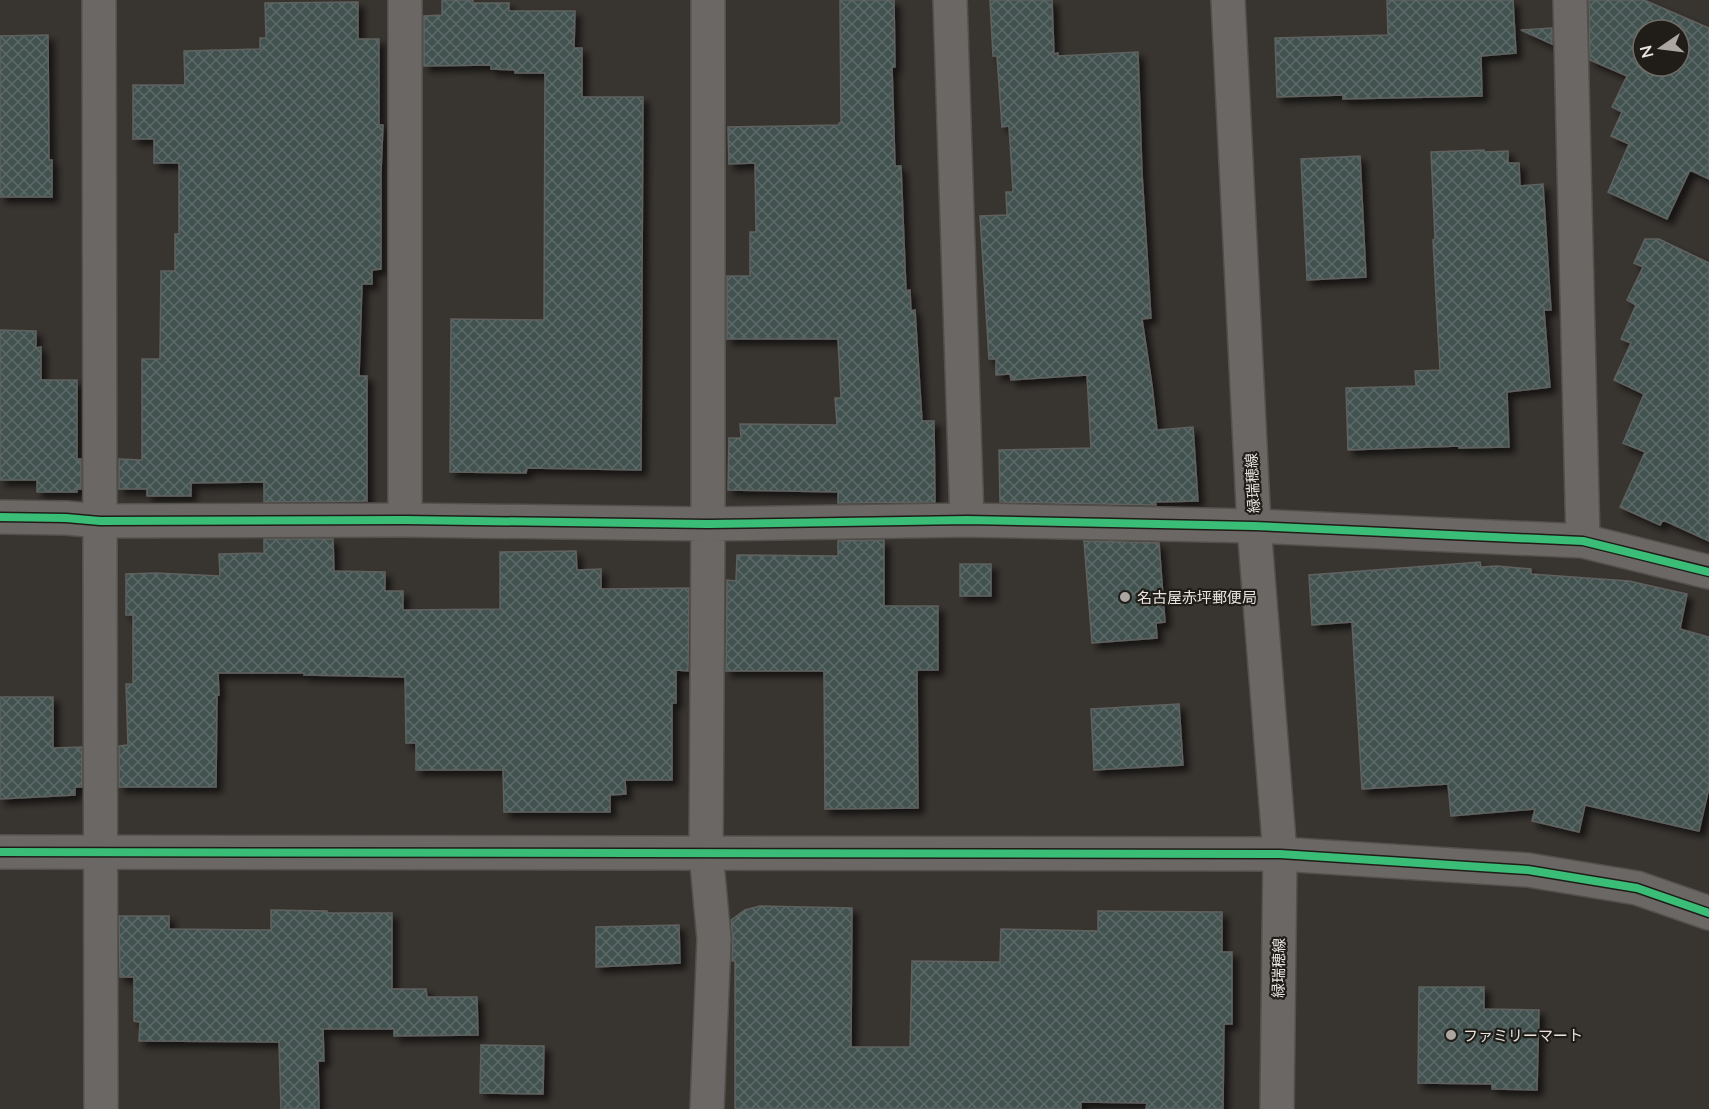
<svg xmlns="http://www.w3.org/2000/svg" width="1709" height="1109" font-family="Lato,'Noto Sans JP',sans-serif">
<defs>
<pattern id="building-cross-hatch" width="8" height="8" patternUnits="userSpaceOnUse" patternTransform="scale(1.5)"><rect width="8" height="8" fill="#425250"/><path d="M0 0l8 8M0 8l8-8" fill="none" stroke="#5d6b69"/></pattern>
<filter id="shadow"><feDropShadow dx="5.5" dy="5.5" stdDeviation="3" flood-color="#0009"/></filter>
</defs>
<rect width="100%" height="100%" fill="#383430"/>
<!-- building -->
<path fill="url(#building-cross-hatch)" stroke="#60615f" stroke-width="1.5" fill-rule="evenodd" filter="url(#shadow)" d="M 442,0 L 473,0 L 473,3 L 509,3 L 509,11 L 575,11 L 574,48 L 582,48 L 582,97 L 643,97 L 641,470 L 527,468 L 526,473 L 450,472 L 451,319 L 544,320 L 545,73 L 515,73 L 515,70 L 491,69 L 491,65 L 424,66 L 424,16 L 442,15 Z
M 840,0 L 894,0 L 895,67 L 892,67 L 895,166 L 901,166 L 906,291 L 910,290 L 911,311 L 915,310 L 922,421 L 934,421 L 935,502 L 838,503 L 838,492 L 728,490 L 729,438 L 741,438 L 740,424 L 837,425 L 835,398 L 841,398 L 838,339 L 727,339 L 727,276 L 750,276 L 750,232 L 756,232 L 755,163 L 729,164 L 728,127 L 839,125 L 839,123 L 841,123 Z
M 990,0 L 1052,0 L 1054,54 L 1058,53 L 1058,56 L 1138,52 L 1142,173 L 1151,318 L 1142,319 L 1152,385 L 1157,430 L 1193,427 L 1198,501 L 1155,502 L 1156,505 L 1000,502 L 999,450 L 1091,448 L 1087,375 L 1011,380 L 1010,374 L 996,375 L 996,359 L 989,359 L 980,216 L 1007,215 L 1006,192 L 1013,192 L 1009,126 L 1002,127 L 997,56 L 993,56 Z
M 1387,0 L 1513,0 L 1516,53 L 1481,56 L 1482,96 L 1343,99 L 1343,95 L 1277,97 L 1275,38 L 1388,35 Z
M 1589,0 L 1644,0 L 1709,28 L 1709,179 L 1690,170 L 1667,219 L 1608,192 L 1629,144 L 1611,136 L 1622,112 L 1612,107 L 1627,76 L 1590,60 ZM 1643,30 L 1679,30 L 1679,66 L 1643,66 Z
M 358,2 L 358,39 L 379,39 L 379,125 L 383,125 L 381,172 L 381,269 L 372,270 L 372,284 L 362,284 L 359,376 L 367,376 L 367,501 L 264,502 L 264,482 L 191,483 L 191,496 L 147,496 L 147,489 L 119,489 L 119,459 L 142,460 L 142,359 L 160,359 L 161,271 L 175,271 L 175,234 L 179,234 L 179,163 L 154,163 L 154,139 L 133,139 L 133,85 L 185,85 L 184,51 L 260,49 L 260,38 L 266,38 L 265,3 Z
M 1552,28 L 1552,44 L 1521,30 Z
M 48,35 L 49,160 L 52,160 L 52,197 L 0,197 L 0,36 Z
M 1484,150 L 1484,152 L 1508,151 L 1508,163 L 1519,163 L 1520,186 L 1543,184 L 1551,310 L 1544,310 L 1550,387 L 1507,392 L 1509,447 L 1459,448 L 1459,446 L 1348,450 L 1346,388 L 1416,386 L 1415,371 L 1440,370 L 1433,240 L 1435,239 L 1431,152 Z
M 1360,156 L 1366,277 L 1307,280 L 1301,159 Z
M 1645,239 L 1659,239 L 1709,263 L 1709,541 L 1663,520 L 1660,525 L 1620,507 L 1645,452 L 1623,443 L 1644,394 L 1614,380 L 1631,343 L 1621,339 L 1636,305 L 1627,300 L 1643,267 L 1634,263 Z
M 0,330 L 36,331 L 36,348 L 41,347 L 41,380 L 77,380 L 77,459 L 81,459 L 81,489 L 77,489 L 77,492 L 37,492 L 37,480 L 0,480 Z
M 264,539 L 333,539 L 334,571 L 385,572 L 385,591 L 403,591 L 403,610 L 500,609 L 500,552 L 576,551 L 577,570 L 601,569 L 601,589 L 689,588 L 688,671 L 676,670 L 676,703 L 672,703 L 672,780 L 625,780 L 626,794 L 610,795 L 610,812 L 504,812 L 503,770 L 416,770 L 416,743 L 406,743 L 405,677 L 304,675 L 304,673 L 218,673 L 219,695 L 217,695 L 216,787 L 119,787 L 119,746 L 128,745 L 126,684 L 133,684 L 133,615 L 126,615 L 126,574 L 156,573 L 220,576 L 219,554 L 264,553 Z
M 884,540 L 884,606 L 938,606 L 938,670 L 917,670 L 918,808 L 825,809 L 824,671 L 726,671 L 727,580 L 736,581 L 737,555 L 838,556 L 838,541 Z
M 1084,541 L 1159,543 L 1165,622 L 1156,623 L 1157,638 L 1092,643 Z
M 1480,562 L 1481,567 L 1497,566 L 1531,569 L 1531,574 L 1629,581 L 1687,594 L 1680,629 L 1709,637 L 1709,788 L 1699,831 L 1585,805 L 1579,832 L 1532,821 L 1535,809 L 1451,816 L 1448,784 L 1362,789 L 1352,622 L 1312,625 L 1309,575 Z
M 960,564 L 991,564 L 991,596 L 960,596 Z
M 0,697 L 53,697 L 53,748 L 82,747 L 82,787 L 75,787 L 75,795 L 0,799 Z
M 1179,704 L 1183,765 L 1094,770 L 1091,709 Z
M 760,906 L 852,908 L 851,1047 L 910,1047 L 912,961 L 1000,962 L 1001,929 L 1098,931 L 1098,911 L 1222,912 L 1222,952 L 1232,952 L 1232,1024 L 1224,1024 L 1223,1109 L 1146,1109 L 1147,1103 L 1081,1102 L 1081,1109 L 735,1109 L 735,961 L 732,961 L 733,940 L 731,920 L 745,910 Z
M 271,910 L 327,911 L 327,913 L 392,913 L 392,989 L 426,989 L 427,997 L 477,997 L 478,1035 L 394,1036 L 394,1029 L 323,1029 L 324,1061 L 318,1061 L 319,1109 L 281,1109 L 279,1042 L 139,1041 L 140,1022 L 134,1021 L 134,977 L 120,977 L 119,916 L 169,916 L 169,929 L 271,930 Z
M 679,925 L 680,963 L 596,967 L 596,927 Z
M 1419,987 L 1484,987 L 1484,1009 L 1539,1010 L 1537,1090 L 1492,1089 L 1492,1084 L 1418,1083 Z
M 481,1045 L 544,1046 L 543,1094 L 480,1093 Z"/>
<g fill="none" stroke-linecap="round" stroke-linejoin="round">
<defs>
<path id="street" d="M 99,0 L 101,1109
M 405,0 L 405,520
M 950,0 L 967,520
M 1570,0 L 1583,541
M 0,517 L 66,518 L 100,521 L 405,520 L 708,524 L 967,520 L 1254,526 L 1583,541 L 1709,572
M 707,1109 L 714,939 L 706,853 L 708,524 L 708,0"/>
<path id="secondary" d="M 1228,0 L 1254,526 L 1280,854 L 1277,1109
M 0,852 L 1280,854 L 1528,870 L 1637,888 L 1709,913"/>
</defs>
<!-- street casing -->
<use href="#street" stroke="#53504c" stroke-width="36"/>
<!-- secondary casing -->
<use href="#secondary" stroke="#53504c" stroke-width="36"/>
<!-- street -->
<use href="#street" stroke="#6a6764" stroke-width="33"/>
<!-- secondary -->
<use href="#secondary" stroke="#6a6764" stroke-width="33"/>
<defs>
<path id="cycleway" d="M 0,517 L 66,518 L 100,521 L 405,520 L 708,524 L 967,520 L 1254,526 L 1583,541 L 1709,572
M 0,852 L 1280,854 L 1528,870 L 1637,888 L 1709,913"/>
</defs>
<!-- cycleway casing -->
<use href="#cycleway" stroke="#201d19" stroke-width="11"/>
<!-- cycleway -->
<use href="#cycleway" stroke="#3abd76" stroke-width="8"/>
</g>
<!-- markers -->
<g fill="#aba6a2" stroke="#201d19" stroke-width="2">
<circle cx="1125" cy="597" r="6"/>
<circle cx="1451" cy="1035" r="6"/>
</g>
<g text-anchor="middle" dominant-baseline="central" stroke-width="4.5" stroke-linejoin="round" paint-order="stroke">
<!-- street labels -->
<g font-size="15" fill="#e9e4df" stroke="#201d19">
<text transform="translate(1252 483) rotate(-93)">緑瑞穂線</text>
<text transform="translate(1278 968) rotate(-89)">緑瑞穂線</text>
</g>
<!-- poi labels -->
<g font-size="15" fill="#e9e4df" stroke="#201d19" text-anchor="start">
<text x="1137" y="597">名古屋赤坪郵便局</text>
<text x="1463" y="1035">ファミリーマート</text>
</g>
</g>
<!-- north arrow -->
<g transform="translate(1661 48) rotate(256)"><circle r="28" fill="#201d19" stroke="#706d68" stroke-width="1.5"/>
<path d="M0-4.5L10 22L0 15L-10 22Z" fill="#aba6a2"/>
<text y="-9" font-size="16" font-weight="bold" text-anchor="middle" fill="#e9e4df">N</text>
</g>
</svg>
